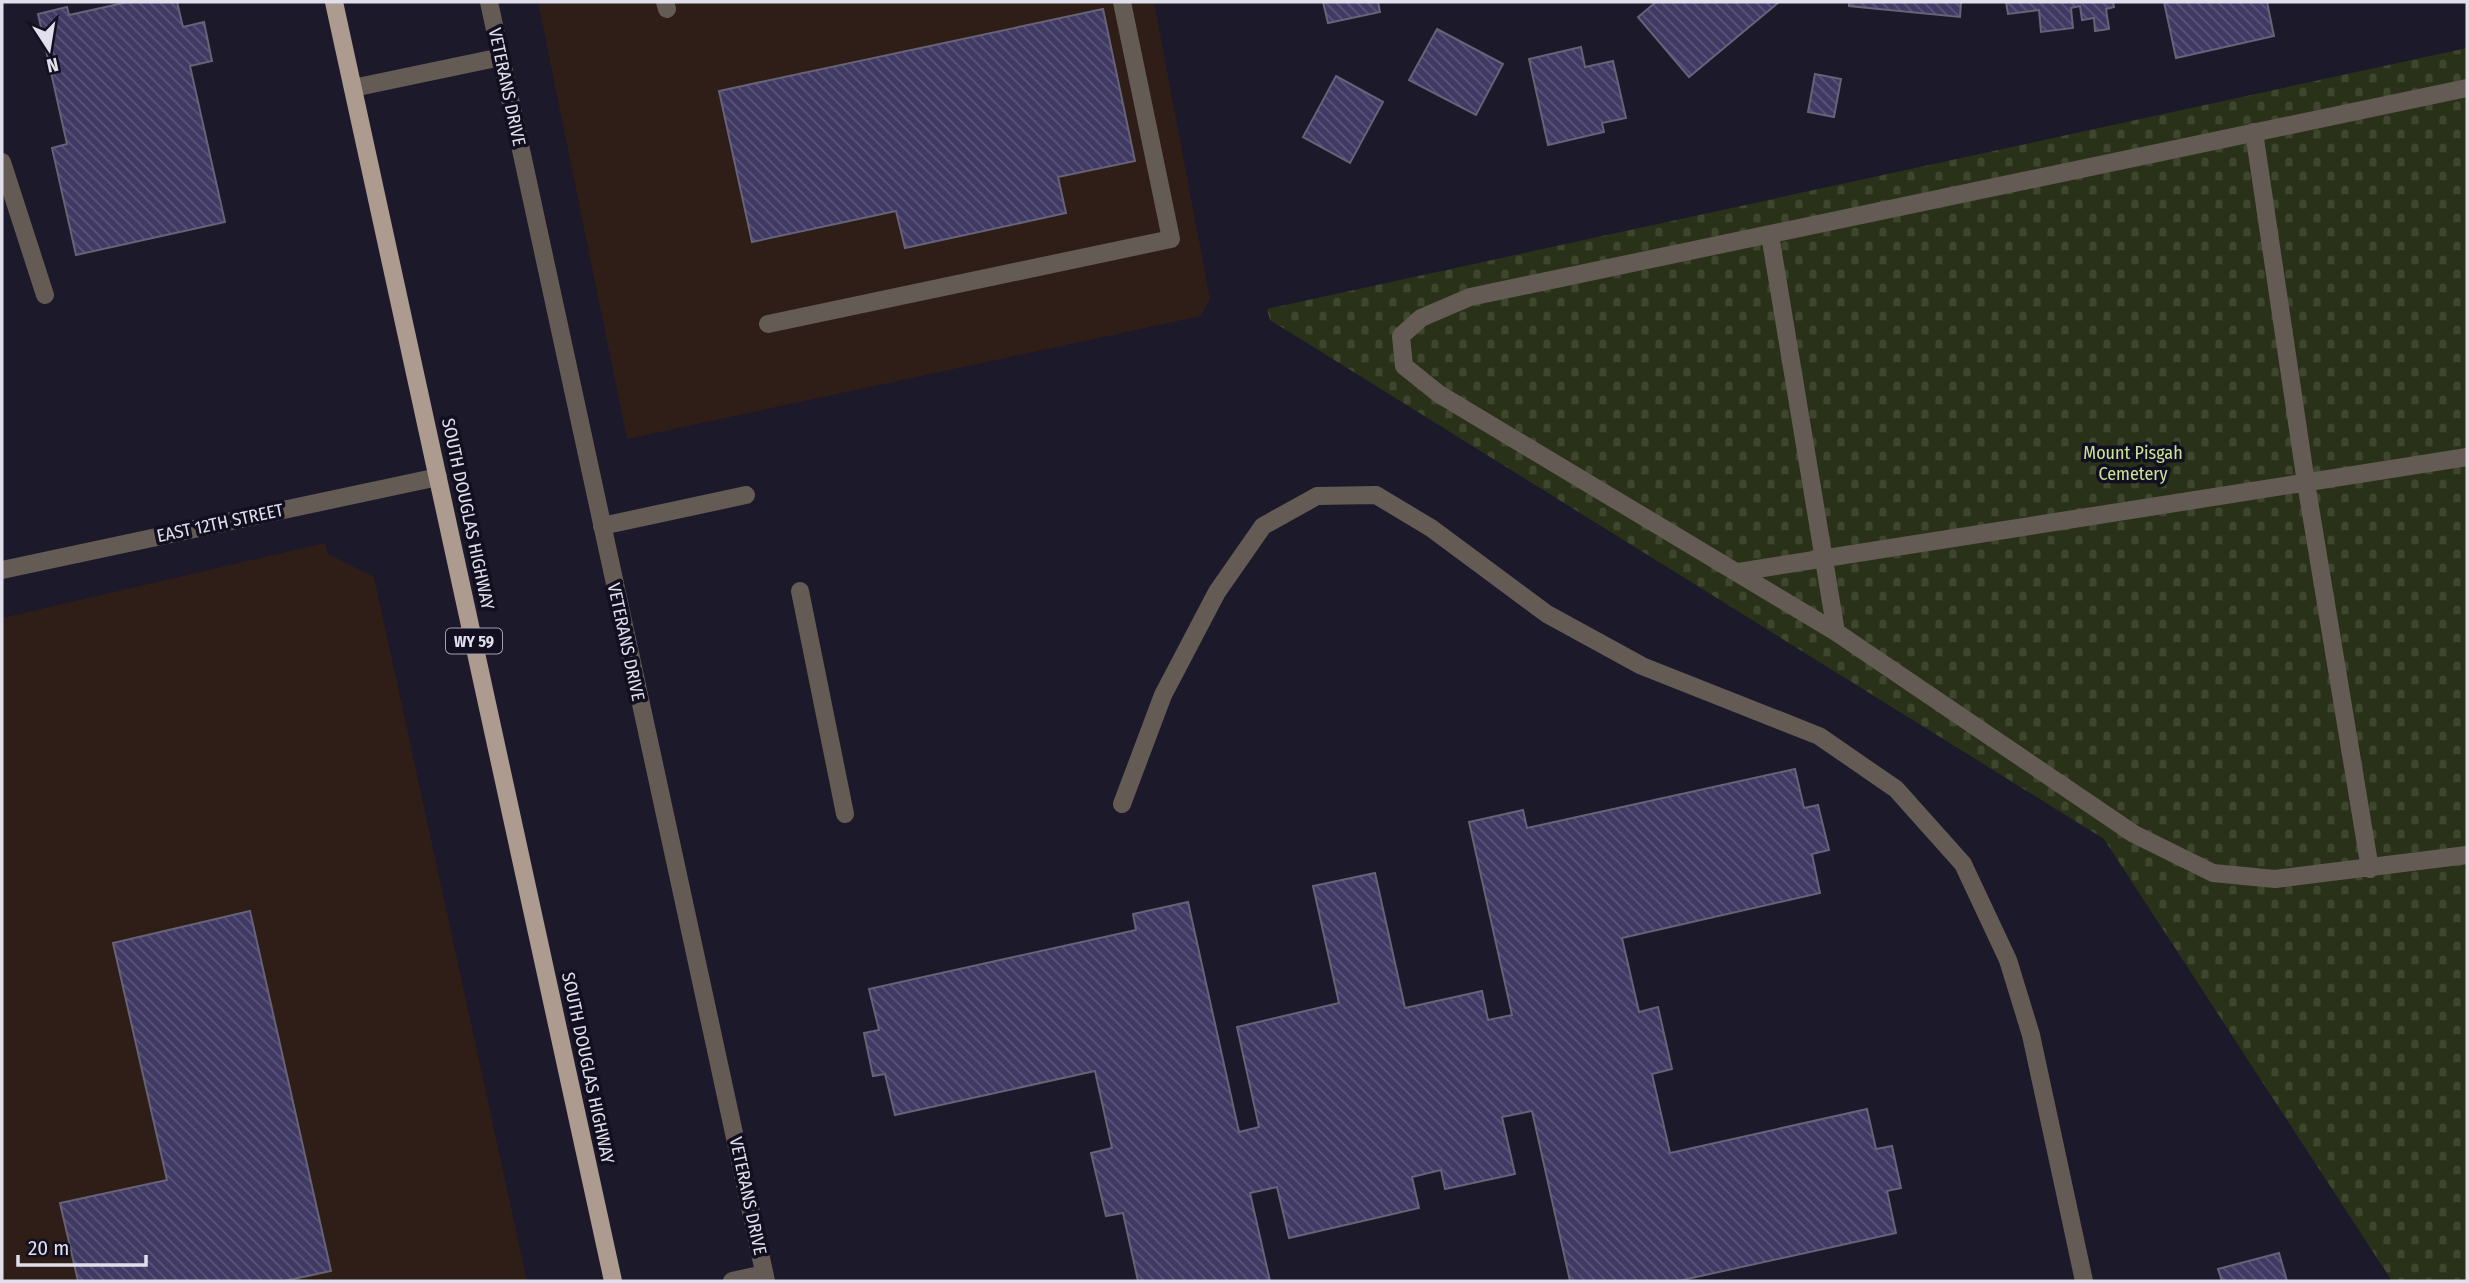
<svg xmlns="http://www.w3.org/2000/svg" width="2469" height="1283" font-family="'Fira Sans Condensed',sans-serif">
<defs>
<pattern id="cemetery-stones" width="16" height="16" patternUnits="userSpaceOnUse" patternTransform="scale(1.75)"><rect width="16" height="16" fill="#293218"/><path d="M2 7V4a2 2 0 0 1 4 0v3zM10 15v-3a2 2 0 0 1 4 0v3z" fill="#3e462e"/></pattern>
<pattern id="building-back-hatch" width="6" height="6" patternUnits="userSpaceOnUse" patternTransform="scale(1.75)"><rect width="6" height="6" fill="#403963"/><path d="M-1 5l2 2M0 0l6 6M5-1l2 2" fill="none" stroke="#5b557a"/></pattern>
</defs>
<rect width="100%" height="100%" fill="#1b192a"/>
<!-- commercial -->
<path fill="#2f1e17" d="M 538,2 L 1154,2 L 1210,299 L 1201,316 L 627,439 Z
M 325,543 L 328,554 L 374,577 L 527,1281 L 2,1281 L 2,618 Z"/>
<!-- cemetery -->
<path fill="url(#cemetery-stones)" d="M 2467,48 L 2467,1281 L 2392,1281 L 2104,839 L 1270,320 L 1267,309 Z"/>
<!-- building -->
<path fill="url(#building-back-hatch)" stroke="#656377" stroke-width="2" d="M 128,2 L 177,2 L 183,27 L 204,22 L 212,61 L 190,66 L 225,222 L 76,255 L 52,148 L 67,144 L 38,14 L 67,7 L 69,15 Z
M 1323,2 L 1378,2 L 1380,12 L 1328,23 Z
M 1656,2 L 1779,2 L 1689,77 L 1638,17 Z
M 1849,2 L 1961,2 L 1960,17 L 1849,6 Z
M 2006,2 L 2113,2 L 2114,7 L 2106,9 L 2109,29 L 2095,31 L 2094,18 L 2082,20 L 2080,6 L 2071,8 L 2073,28 L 2041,32 L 2039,10 L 2008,14 Z
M 2164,2 L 2267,2 L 2274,36 L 2176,58 Z
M 1103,9 L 1135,161 L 1058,177 L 1066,213 L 905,248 L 896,211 L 752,242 L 719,91 Z
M 1437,29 L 1503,64 L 1476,115 L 1409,80 Z
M 1581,47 L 1585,67 L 1613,61 L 1626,118 L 1602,123 L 1604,132 L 1548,145 L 1529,59 Z
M 1815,74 L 1841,79 L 1834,117 L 1808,112 Z
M 1336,76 L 1383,102 L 1350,163 L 1303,137 Z
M 1795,769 L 1804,808 L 1818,805 L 1829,850 L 1812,854 L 1820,893 L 1622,938 L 1639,1012 L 1658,1007 L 1672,1069 L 1652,1074 L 1670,1153 L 1867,1109 L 1876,1149 L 1892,1146 L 1901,1188 L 1887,1191 L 1896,1233 L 1678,1281 L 1570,1281 L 1532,1111 L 1502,1117 L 1515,1174 L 1445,1189 L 1441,1170 L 1412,1177 L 1419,1208 L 1289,1238 L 1277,1187 L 1250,1193 L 1270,1281 L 1138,1281 L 1123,1213 L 1106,1216 L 1091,1153 L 1112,1148 L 1095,1071 L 895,1115 L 885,1074 L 873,1076 L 864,1033 L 879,1030 L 869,989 L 1136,930 L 1133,914 L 1188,902 L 1239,1132 L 1259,1127 L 1237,1027 L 1339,1003 L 1313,886 L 1375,873 L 1405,1008 L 1482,991 L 1488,1020 L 1512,1015 L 1469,822 L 1523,810 L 1527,828 Z
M 250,911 L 331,1271 L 284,1281 L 78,1281 L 60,1203 L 167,1180 L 113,943 Z
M 2279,1253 L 2287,1281 L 2222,1281 L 2218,1269 Z"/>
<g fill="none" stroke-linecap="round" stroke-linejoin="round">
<!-- service -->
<path stroke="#645b55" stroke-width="18" d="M 665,2 L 667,9
M 2467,88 L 1470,297 L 1421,318 L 1401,336 L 1404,366 L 1439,394 L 1836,632 L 2134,834 L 2213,873 L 2275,879 L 2467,855
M 2254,132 L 2306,483 L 2370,869
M 2,162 L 45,295
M 1770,235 L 1836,632
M 768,324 L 1171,239 L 1122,2
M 602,526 L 746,495
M 1738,572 L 2467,457
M 800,591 L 845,814
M 1122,804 L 1163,695 L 1217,592 L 1263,526 L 1317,496 L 1376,495 L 1431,528 L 1547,614 L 1642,666 L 1819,736 L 1896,789 L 1963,864 L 2008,960 L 2031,1035 L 2084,1281"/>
<!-- minor -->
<path stroke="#645b55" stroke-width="18" d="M 489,2 L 766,1281
M 353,88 L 501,57
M 2,570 L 438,477
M 732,1281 L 764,1274"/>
<!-- primary -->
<path stroke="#ad9b90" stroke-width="18" d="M 334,2 L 613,1281"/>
</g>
<g text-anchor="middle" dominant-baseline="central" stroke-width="7" stroke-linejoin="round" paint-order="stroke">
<!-- shield labels -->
<rect fill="#121020" stroke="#a2a1ae" stroke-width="2" x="446" y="628.5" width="56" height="25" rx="5"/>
<g font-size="16" font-weight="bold" fill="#e0dfeb">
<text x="474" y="641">WY 59</text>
</g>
<!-- street labels -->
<g font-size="18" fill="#e0dfeb" stroke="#121020">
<text transform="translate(507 87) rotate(78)">VETERANS DRIVE</text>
<text transform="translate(468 514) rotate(78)">SOUTH DOUGLAS HIGHWAY</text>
<text transform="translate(220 523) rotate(-12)">EAST 12TH STREET</text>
<text transform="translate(626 642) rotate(78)">VETERANS DRIVE</text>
<text transform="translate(588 1068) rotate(78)">SOUTH DOUGLAS HIGHWAY</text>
<text transform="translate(748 1196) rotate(78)">VETERANS DRIVE</text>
</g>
<!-- park labels -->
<g font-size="18" fill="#cae398" stroke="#121020">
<text x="2133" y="453">Mount Pisgah<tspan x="2133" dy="21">Cemetery</tspan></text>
</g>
</g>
<!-- border -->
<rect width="2469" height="1283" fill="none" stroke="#e0dfeb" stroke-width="7"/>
<!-- north arrow -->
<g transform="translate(49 49) rotate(168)" stroke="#121020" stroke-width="5" paint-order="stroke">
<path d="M0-5L12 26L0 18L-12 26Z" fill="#e0dfeb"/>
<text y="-10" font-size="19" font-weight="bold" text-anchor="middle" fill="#e0dfeb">N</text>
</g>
<!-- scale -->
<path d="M18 1255v10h128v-10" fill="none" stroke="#e0dfeb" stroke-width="3.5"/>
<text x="28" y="1255" font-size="21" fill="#e0dfeb" stroke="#121020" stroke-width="5" paint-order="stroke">20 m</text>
</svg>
